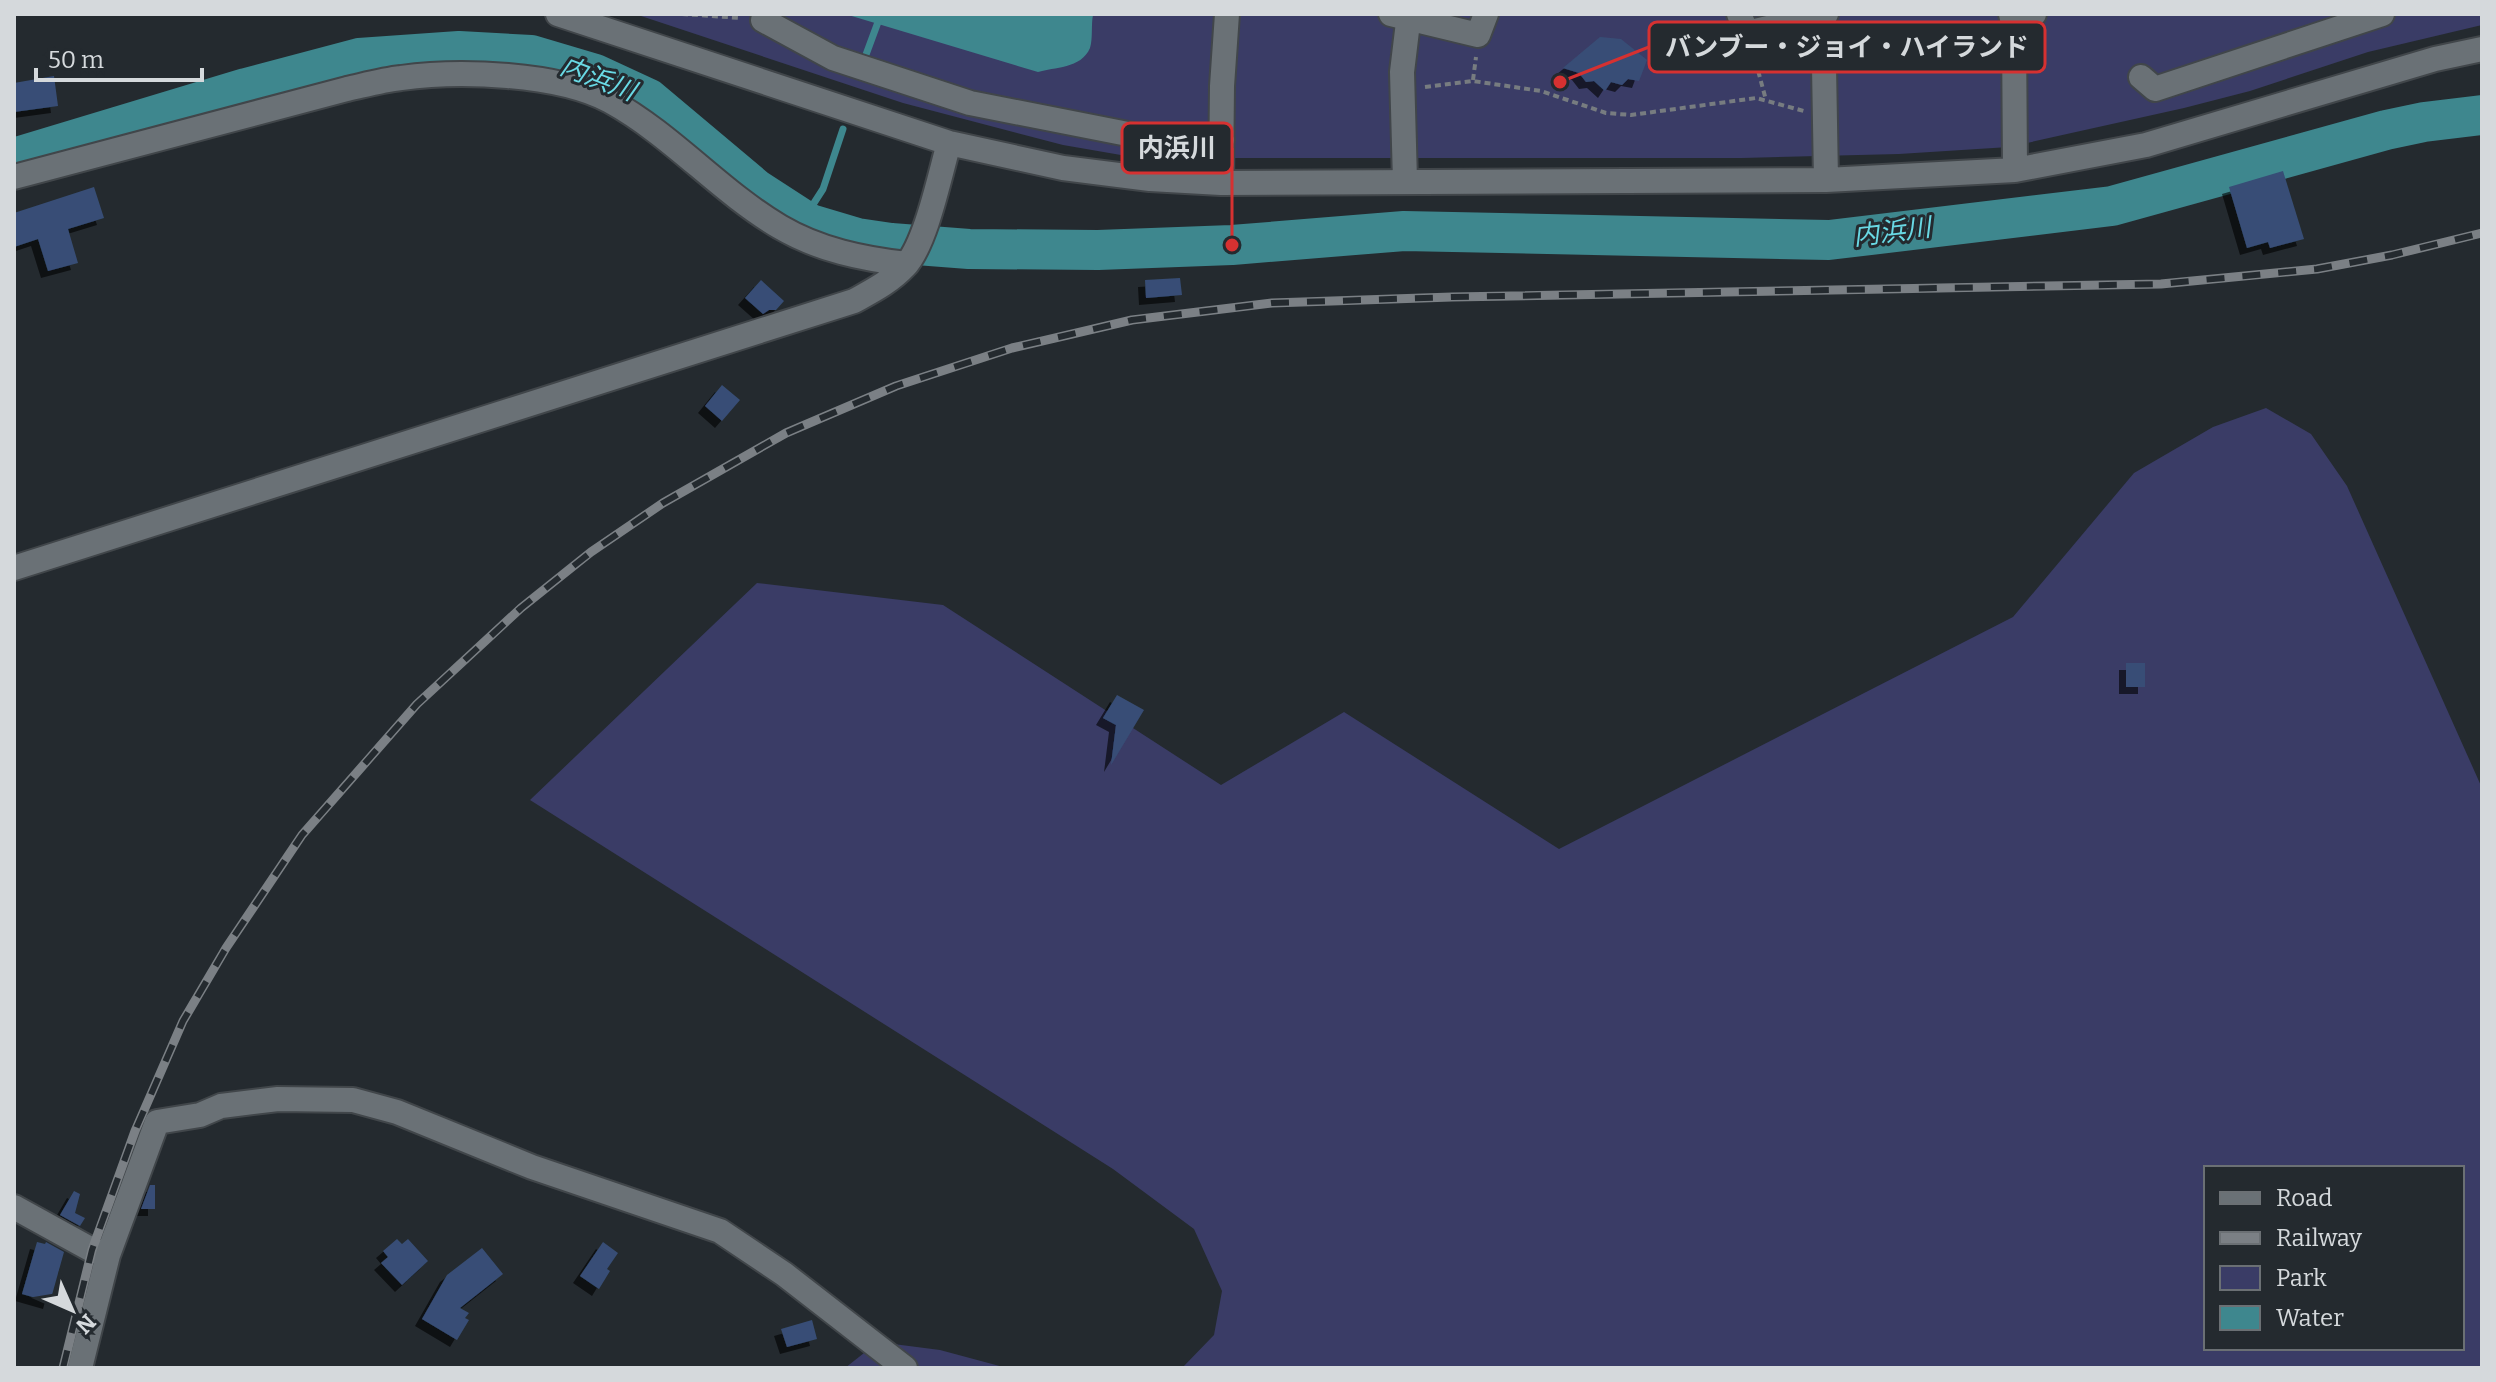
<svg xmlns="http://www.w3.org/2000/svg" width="2496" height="1382" font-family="Bitter,'Noto Sans JP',serif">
<defs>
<filter id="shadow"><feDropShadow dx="-7" dy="7" stdDeviation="0" flood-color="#0009"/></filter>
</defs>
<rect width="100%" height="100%" fill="#242a2f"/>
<!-- green -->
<path fill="#3a3c66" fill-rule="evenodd" d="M 635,14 L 2482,14 L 2482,25 L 2368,52 L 2250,91 L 2184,108 L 2009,147 L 1899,154 L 1742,158 L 1233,158 L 1184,161 L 1144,159 L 1063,145 L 903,103 Z
M 2266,408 L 2311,434 L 2347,486 L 2482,788 L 2482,1368 L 1182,1368 L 1214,1335 L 1222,1291 L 1194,1229 L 1113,1169 L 530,800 L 757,583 L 943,605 L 1221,785 L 1344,712 L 1559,849 L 2013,617 L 2134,473 L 2213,427 ZM 2206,1168 L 2462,1168 L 2462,1348 L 2206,1348 Z
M 878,1342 L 940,1350 L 1007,1368 L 845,1368 Z"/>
<!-- water -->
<path fill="#3e878e" d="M 845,14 L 1093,14 L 1093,15 C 1091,24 1093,39 1090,48 C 1081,69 1054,67 1038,72 Z"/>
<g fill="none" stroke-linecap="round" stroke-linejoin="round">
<!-- stream -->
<path stroke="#3e878e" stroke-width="7" d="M 864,60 L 881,14
M 803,220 L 823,189 L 843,129"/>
<!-- river -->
<path stroke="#3e878e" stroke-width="40" d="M 14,158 L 246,88 L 359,58 L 459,51 L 531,55 L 595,74 L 649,99 L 756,189 L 810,224 L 857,238 L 891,243 L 969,249 L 1098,250 L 1232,245 L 1404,231 L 1829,240 L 2112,206 L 2386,130 L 2424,122 L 2482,115"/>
</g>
<!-- building -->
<path fill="#374e76" filter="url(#shadow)" d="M 1600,37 L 1621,39 L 1647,60 L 1639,81 L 1628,79 L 1622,85 L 1611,82 L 1605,91 L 1594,81 L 1586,82 L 1579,73 L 1563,68 Z
M 54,76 L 58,106 L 14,112 L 14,83 Z
M 2283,171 L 2304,239 L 2270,248 L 2268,242 L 2247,248 L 2229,187 Z
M 94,187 L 104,218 L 68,229 L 78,263 L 48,271 L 38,239 L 14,247 L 14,213 Z
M 1180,278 L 1182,295 L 1146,298 L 1145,280 Z
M 761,280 L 784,301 L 776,310 L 769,310 L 763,314 L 745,298 Z
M 722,385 L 740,400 L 722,421 L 705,406 Z
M 2126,663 L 2145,663 L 2145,687 L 2126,687 Z
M 1117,695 L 1144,710 L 1111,765 L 1116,725 L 1103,718 Z
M 150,1185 L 155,1185 L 155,1209 L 141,1209 Z
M 74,1191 L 80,1194 L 75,1213 L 85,1218 L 80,1226 L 60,1215 Z
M 397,1239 L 402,1244 L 408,1239 L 428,1261 L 402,1285 L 381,1263 L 388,1257 L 383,1251 Z
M 37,1242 L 45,1244 L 46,1242 L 64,1252 L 50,1302 L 22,1294 Z
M 603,1242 L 618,1253 L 607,1269 L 610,1271 L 599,1289 L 580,1276 Z
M 482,1248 L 503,1274 L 460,1308 L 469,1313 L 465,1318 L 469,1320 L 457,1340 L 422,1319 L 447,1275 Z
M 812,1320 L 817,1339 L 787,1347 L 781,1329 Z"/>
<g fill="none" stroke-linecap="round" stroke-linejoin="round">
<defs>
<path id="minor" d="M 558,14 L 949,143 L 1063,168 L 1150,179 L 1221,183 L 1826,180 L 2015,170 L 2146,145 L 2435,59 L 2482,49
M 766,14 L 763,20 L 833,58 L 970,103 L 1143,137 L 1222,140
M 1391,14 L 1478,35 L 1486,14
M 1739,14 L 1747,33 L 1826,14
M 1815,14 L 1824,66 L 1826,180
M 2011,14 L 2014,29 L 2015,170
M 2014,29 L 2034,14
M 2141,77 L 2155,89 L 2382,14
M 14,177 L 347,89 C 365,85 383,80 401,78 C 459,70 558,73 610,101 C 672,135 719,191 780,227 C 819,250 863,259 907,264
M 1405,181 L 1402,72 L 1409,14
M 1221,183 L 1222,86 L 1227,14
M 14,568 L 854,301 C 872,291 890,282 905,266 C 926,244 940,174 949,143
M 14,1207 L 92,1250 L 108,1255
M 80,1368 L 108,1255 L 157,1122 L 200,1115 L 221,1106 L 278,1099 L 353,1100 L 397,1112 L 532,1167 L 720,1231 L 784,1274 L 905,1368"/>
</defs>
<!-- minor casing -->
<use href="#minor" stroke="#41464a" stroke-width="28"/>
<!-- path -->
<path stroke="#777c80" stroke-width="4" stroke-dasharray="6 4" stroke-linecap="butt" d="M 682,14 L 741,18
M 1753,52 L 1766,100
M 1473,80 L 1476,57
M 1425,87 L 1473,81 L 1541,91 L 1606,113 L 1631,115 L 1756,98 L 1804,111"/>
<!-- minor -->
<use href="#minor" stroke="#6a7176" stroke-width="24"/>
<defs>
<path id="rail" d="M 63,1368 L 92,1250 L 135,1131 L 183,1021 L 226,948 L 302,835 L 417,704 L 521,608 L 591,552 L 663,503 L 786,433 L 896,386 L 1012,348 L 1132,320 L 1272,303 L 1452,297 L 2161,284 L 2317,269 L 2392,255 L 2482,233"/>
</defs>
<!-- rail casing -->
<use href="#rail" stroke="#7b8085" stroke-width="9"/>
<!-- rail -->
<use href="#rail" stroke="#242a2f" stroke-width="6" stroke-dasharray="18" stroke-linecap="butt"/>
</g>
<g text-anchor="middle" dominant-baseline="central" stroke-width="6" stroke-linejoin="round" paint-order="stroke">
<!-- water labels -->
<g font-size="26" font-style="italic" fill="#69d9e4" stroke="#242a2f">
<text transform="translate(598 79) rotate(21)">内浜川</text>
<text transform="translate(1892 232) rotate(-7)">内浜川</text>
</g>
</g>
<!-- callouts -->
<path fill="none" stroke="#d63131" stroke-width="3" d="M1560 82L1649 47M1232 245L1232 148"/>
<g fill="#d63131" stroke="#242a2f" stroke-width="3">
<circle cx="1560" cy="82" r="8"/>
<circle cx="1232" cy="245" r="8"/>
</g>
<g fill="#242a2f" stroke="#d63131" stroke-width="3">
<rect x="1649" y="22" width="396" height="50" rx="8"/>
<rect x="1122" y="123" width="110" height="50" rx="8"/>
</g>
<g font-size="26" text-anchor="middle" font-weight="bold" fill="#d5d9dc">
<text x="1847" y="56">バンブー・ジョイ・ハイランド</text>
<text x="1177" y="157">内浜川</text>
</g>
<!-- border -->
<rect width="2496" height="1382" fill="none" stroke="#d5d9dc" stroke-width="32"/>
<!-- legend -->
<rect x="2204" y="1166" width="260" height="184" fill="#242a2f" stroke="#6b7074" stroke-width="2"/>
<rect x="2220" y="1192" width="40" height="12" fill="#6a7176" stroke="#6b7074" stroke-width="2"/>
<text x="2276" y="1206" font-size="24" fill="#d5d9dc">Road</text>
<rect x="2220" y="1232" width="40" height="12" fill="#7b8085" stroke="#6b7074" stroke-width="2"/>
<text x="2276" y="1246" font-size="24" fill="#d5d9dc">Railway</text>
<rect x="2220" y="1266" width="40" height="24" fill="#3a3c66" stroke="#6b7074" stroke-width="2"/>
<text x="2276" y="1286" font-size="24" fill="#d5d9dc">Park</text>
<rect x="2220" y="1306" width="40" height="24" fill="#3e878e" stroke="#6b7074" stroke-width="2"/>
<text x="2276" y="1326" font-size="24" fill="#d5d9dc">Water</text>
<!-- north arrow -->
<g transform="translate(72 1310) rotate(135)" stroke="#242a2f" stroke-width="6" paint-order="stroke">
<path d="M0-6L14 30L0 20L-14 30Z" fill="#d5d9dc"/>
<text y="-12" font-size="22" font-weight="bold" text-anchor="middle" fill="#d5d9dc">N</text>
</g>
<!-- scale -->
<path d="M36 68v12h166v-12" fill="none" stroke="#d5d9dc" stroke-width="4"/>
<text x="48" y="68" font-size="24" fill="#d5d9dc" stroke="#242a2f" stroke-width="6" paint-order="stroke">50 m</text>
</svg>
